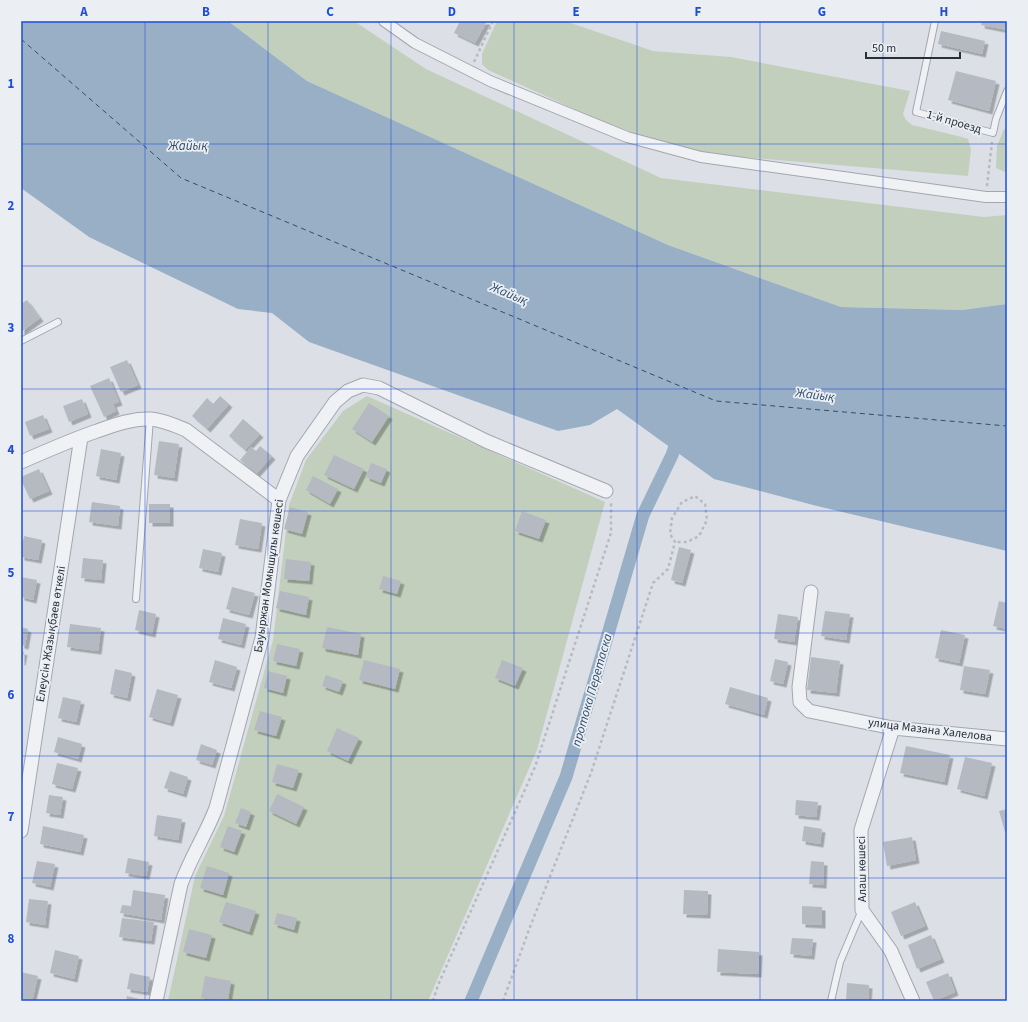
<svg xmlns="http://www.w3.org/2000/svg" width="1028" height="1022" font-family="'Source Sans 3',sans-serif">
<defs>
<filter id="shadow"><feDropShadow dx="3.5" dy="3.5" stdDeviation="0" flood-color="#0004"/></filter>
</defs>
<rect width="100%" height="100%" fill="#dce0e6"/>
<!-- green -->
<path fill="#c2cfbd" d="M 228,21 L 354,21 L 426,69 L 661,178 L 984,217 L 1007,215 L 1007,304 L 962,310 L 841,307 L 668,245 L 307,81 Z
M 497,21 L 565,21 L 653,51 L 731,57 L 910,91 L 903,114 L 906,120 L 912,125 L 958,136 L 968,139 L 971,150 L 968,176 L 695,153 L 648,138 L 603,122 L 488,70 L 482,64 L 482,54 Z
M 1004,129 L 1007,129 L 1007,173 L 996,168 L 997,146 Z
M 367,396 L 605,502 L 537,750 L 428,1001 L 168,1001 L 195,876 L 224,816 L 273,640 L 289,505 L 306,460 L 343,411 Z"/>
<!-- water -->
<path fill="#98afc5" d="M 21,21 L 228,21 L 307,81 L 668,245 L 841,307 L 962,310 L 1007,304 L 1007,551 L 817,506 L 714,479 L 617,409 L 590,425 L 558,431 L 309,342 L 272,313 L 238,309 L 89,237 L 21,188 Z"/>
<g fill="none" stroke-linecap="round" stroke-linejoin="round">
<!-- canal -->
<path stroke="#98afc5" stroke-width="13" d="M 471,1001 L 566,777 L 643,515 L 672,455 L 680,433"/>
<!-- ferry -->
<path stroke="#324e6d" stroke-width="1" stroke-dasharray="5 4" stroke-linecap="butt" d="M 21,39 L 181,178 L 716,401 L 1007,426"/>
</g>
<!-- building -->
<path fill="#b4b9c2" filter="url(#shadow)" d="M 460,21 L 487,21 L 475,43 L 454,33 Z
M 982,21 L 1007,21 L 1007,30 L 981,25 Z
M 941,31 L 985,41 L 982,54 L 938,44 Z
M 956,71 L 996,81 L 989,111 L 948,100 Z
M 27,300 L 40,318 L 21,332 L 21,304 Z
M 127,360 L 138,385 L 121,392 L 110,367 Z
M 109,378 L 119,402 L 113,404 L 116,411 L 104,417 L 90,386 Z
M 220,396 L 229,404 L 207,429 L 192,416 L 207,398 L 213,404 Z
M 82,399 L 88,414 L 69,422 L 63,406 Z
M 369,403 L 389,416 L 372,442 L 352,429 Z
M 43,415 L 49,429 L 30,436 L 25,422 Z
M 243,419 L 260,434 L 245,450 L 229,436 Z
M 159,441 L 179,444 L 174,478 L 154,475 Z
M 260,446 L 272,456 L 256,474 L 240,460 L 251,447 L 256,451 Z
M 101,449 L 121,453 L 116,480 L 96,476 Z
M 334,455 L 364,469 L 354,489 L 324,475 Z
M 371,463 L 387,469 L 381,483 L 366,477 Z
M 39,469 L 49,491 L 30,499 L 21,480 L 21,477 Z
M 313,476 L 338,489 L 330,504 L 306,490 Z
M 92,502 L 120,506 L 118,526 L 89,522 Z
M 149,504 L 170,504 L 170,523 L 149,523 Z
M 290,507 L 308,512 L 302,534 L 284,529 Z
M 522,511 L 546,520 L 539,539 L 515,531 Z
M 240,519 L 262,523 L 258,549 L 235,545 Z
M 24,536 L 42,540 L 38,560 L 21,557 L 21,550 Z
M 679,547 L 691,550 L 682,583 L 671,580 Z
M 203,549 L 222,553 L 218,572 L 199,568 Z
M 83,558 L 103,560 L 101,580 L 81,578 Z
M 286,559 L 311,562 L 309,581 L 284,579 Z
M 383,576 L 401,581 L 397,594 L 379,589 Z
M 21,577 L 37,580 L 33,600 L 21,597 Z
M 232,587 L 255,593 L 249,615 L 226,609 Z
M 280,591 L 309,597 L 306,615 L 276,608 Z
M 999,601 L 1007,603 L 1007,629 L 993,626 Z
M 139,610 L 156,614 L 152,634 L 135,630 Z
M 825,611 L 850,614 L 846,640 L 821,636 Z
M 778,614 L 798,617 L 794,642 L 774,639 Z
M 223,618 L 246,624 L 241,645 L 218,639 Z
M 70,624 L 101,628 L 98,651 L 67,647 Z
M 21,627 L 28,629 L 25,646 L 21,645 Z
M 327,627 L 361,634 L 358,655 L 322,648 Z
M 941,630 L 965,635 L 959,663 L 935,658 Z
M 277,644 L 300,649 L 296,666 L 273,661 Z
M 21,651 L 24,652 L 22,662 L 21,662 Z
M 811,657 L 840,661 L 836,693 L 807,690 Z
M 775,659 L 788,662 L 783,684 L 770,681 Z
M 215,660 L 237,667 L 231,688 L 209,682 Z
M 364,660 L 400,669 L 395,689 L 359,680 Z
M 502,660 L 523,668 L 515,686 L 495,678 Z
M 964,666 L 990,670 L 985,694 L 960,690 Z
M 115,669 L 132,673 L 127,698 L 110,694 Z
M 268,671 L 287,676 L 283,693 L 264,688 Z
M 326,675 L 343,681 L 339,692 L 322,686 Z
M 730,687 L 768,698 L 764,715 L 725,704 Z
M 157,689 L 178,695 L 170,723 L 149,717 Z
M 63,697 L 81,701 L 76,722 L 58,718 Z
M 260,711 L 282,717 L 276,736 L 254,730 Z
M 337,728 L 359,738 L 348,761 L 327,751 Z
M 58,737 L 82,744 L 78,759 L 54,752 Z
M 201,744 L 217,750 L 212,765 L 196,760 Z
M 906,746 L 950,755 L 944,782 L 900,773 Z
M 965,757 L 992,763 L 984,796 L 957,789 Z
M 57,763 L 78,768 L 72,789 L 52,784 Z
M 277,764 L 299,770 L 293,788 L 272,782 Z
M 170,771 L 188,777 L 183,794 L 164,788 Z
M 277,794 L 304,807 L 296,824 L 269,811 Z
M 49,795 L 63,797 L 60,815 L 46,813 Z
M 796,800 L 818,802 L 816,817 L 795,815 Z
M 241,808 L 251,812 L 246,827 L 235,823 Z
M 1007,809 L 1007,831 L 1005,832 L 999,811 Z
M 157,815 L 182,819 L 178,840 L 154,836 Z
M 43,826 L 84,835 L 80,852 L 40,844 Z
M 228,826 L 242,831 L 234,852 L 220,847 Z
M 804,826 L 822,829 L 820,844 L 802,841 Z
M 912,837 L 916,860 L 887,866 L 883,842 Z
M 128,858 L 149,862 L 146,876 L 125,873 Z
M 37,861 L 55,864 L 50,887 L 32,883 Z
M 811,861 L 824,862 L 823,885 L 809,884 Z
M 207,866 L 229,873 L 223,895 L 200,888 Z
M 133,890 L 165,895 L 161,920 L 120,913 L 122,905 L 131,906 Z
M 684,890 L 708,891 L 707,915 L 683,914 Z
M 29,899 L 48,901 L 45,925 L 26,922 Z
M 226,902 L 256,911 L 249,932 L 219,922 Z
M 915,902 L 925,926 L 901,936 L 891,912 Z
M 802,906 L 822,907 L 822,925 L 802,924 Z
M 277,913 L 297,918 L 294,930 L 274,924 Z
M 122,918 L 154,922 L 151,941 L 119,937 Z
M 189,929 L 212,935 L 206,958 L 183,952 Z
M 931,935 L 941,959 L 917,969 L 908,945 Z
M 792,938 L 813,939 L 811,956 L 790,954 Z
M 718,949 L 759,952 L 758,974 L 717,972 Z
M 55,950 L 79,956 L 74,979 L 50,973 Z
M 21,972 L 38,976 L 32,1001 L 21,999 Z
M 130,973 L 150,977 L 147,992 L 127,989 Z
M 948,973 L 955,992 L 934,1001 L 926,982 Z
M 205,976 L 231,981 L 228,1001 L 220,1001 L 201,998 Z
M 847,983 L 869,985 L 868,1001 L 846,1001 Z
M 127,996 L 144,1000 L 144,1001 L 126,1001 Z"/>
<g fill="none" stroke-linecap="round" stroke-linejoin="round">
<defs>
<path id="service" d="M 935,21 L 916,112 L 993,133 L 996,119 L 1007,91
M 21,341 L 58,322
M 136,599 L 150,419
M 831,1001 L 840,962 L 862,910"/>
<path id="pedestrian" d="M 384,21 L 415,43 L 490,81 L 627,137 L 701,157 L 986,197 L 1007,197"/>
<path id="minor" d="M 21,462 C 46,451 71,440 97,431 C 114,425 133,418 151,419 C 163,420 174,425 186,430 L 279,500
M 811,592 L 799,687 L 800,702 L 809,711 L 893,728 L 1007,739
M 893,728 L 861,830 L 862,910 L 891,951 L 913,1001
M 21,831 L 81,437
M 156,1001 L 181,884 C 191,857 206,834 216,808 L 262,638 L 279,500 L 297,456 L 335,402 L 348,391 L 363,385 L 379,388 L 486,441 L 606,491"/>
</defs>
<!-- service casing -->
<use href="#service" stroke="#a2a7af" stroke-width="8"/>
<!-- pedestrian casing -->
<use href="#pedestrian" stroke="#a2a7af" stroke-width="12"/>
<!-- minor casing -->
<use href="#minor" stroke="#a2a7af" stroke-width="15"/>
<!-- path -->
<path stroke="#b7bbc0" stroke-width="2.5" stroke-dasharray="3 3" stroke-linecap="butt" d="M 474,62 L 493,21
M 987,186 L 992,142
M 433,1001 L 438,985 L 535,767 L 611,533 L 611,504 L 610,501
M 503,1001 L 530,927 L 591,773 L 653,583 L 668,569 L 675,542 L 670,534 L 672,518 L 682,502 L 695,496 L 705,504 L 707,520 L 699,536 L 687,542 L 675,542"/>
<!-- service -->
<use href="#service" stroke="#eff1f4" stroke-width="6"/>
<!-- pedestrian -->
<use href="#pedestrian" stroke="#eff1f4" stroke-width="10"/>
<!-- minor -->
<use href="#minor" stroke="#eff1f4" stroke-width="13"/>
</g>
<!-- grid -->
<path fill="none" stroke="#1d4ed8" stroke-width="1" stroke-opacity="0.55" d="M 145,21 L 145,1001M 268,21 L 268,1001M 391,21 L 391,1001M 514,21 L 514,1001M 637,21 L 637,1001M 760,21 L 760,1001M 883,21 L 883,1001M 21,144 L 1007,144M 21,266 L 1007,266M 21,389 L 1007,389M 21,511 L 1007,511M 21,633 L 1007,633M 21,756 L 1007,756M 21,878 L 1007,878"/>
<g text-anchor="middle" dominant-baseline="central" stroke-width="3.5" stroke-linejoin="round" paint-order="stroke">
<!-- street labels -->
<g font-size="12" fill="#262f3b" stroke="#ebeff4">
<text transform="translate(954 122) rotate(16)">1-й проезд</text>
<text transform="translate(269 576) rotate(-82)">Бауыржан Момышұлы көшесі</text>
<text transform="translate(51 634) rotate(-81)">Елеусін Жазықбаев өткелі</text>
<text transform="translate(930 730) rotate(7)">улица Мазана Халелова</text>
<text transform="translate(862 869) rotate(-91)">Алаш көшесі</text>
</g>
<!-- water labels -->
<g font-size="13" font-style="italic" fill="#324e6d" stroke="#ebeff4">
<text x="188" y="146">Жайық</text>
<text transform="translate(509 294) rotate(23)">Жайық</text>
<text transform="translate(815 395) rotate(7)">Жайық</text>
<text transform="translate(592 690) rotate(-74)">протока Перетаска</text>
</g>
</g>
<!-- border -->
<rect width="1028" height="1022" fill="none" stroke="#ebeff4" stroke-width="44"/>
<!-- scale -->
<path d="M866 52v6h94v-6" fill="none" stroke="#262f3b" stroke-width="2"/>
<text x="872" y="52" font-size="12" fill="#262f3b" stroke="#ebeff4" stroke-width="3" paint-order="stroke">50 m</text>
<rect x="22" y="22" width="984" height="978" fill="none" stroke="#1d4ed8" stroke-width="1.5"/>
<g font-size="13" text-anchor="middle" font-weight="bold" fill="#1d4ed8">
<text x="84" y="16">A</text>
<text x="206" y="16">B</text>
<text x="330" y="16">C</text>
<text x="452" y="16">D</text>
<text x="576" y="16">E</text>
<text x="698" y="16">F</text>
<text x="822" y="16">G</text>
<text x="944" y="16">H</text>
<text x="11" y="88">1</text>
<text x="11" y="210">2</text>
<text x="11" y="332">3</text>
<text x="11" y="454">4</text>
<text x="11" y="577">5</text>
<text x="11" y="699">6</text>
<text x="11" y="821">7</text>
<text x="11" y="943">8</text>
</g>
</svg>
